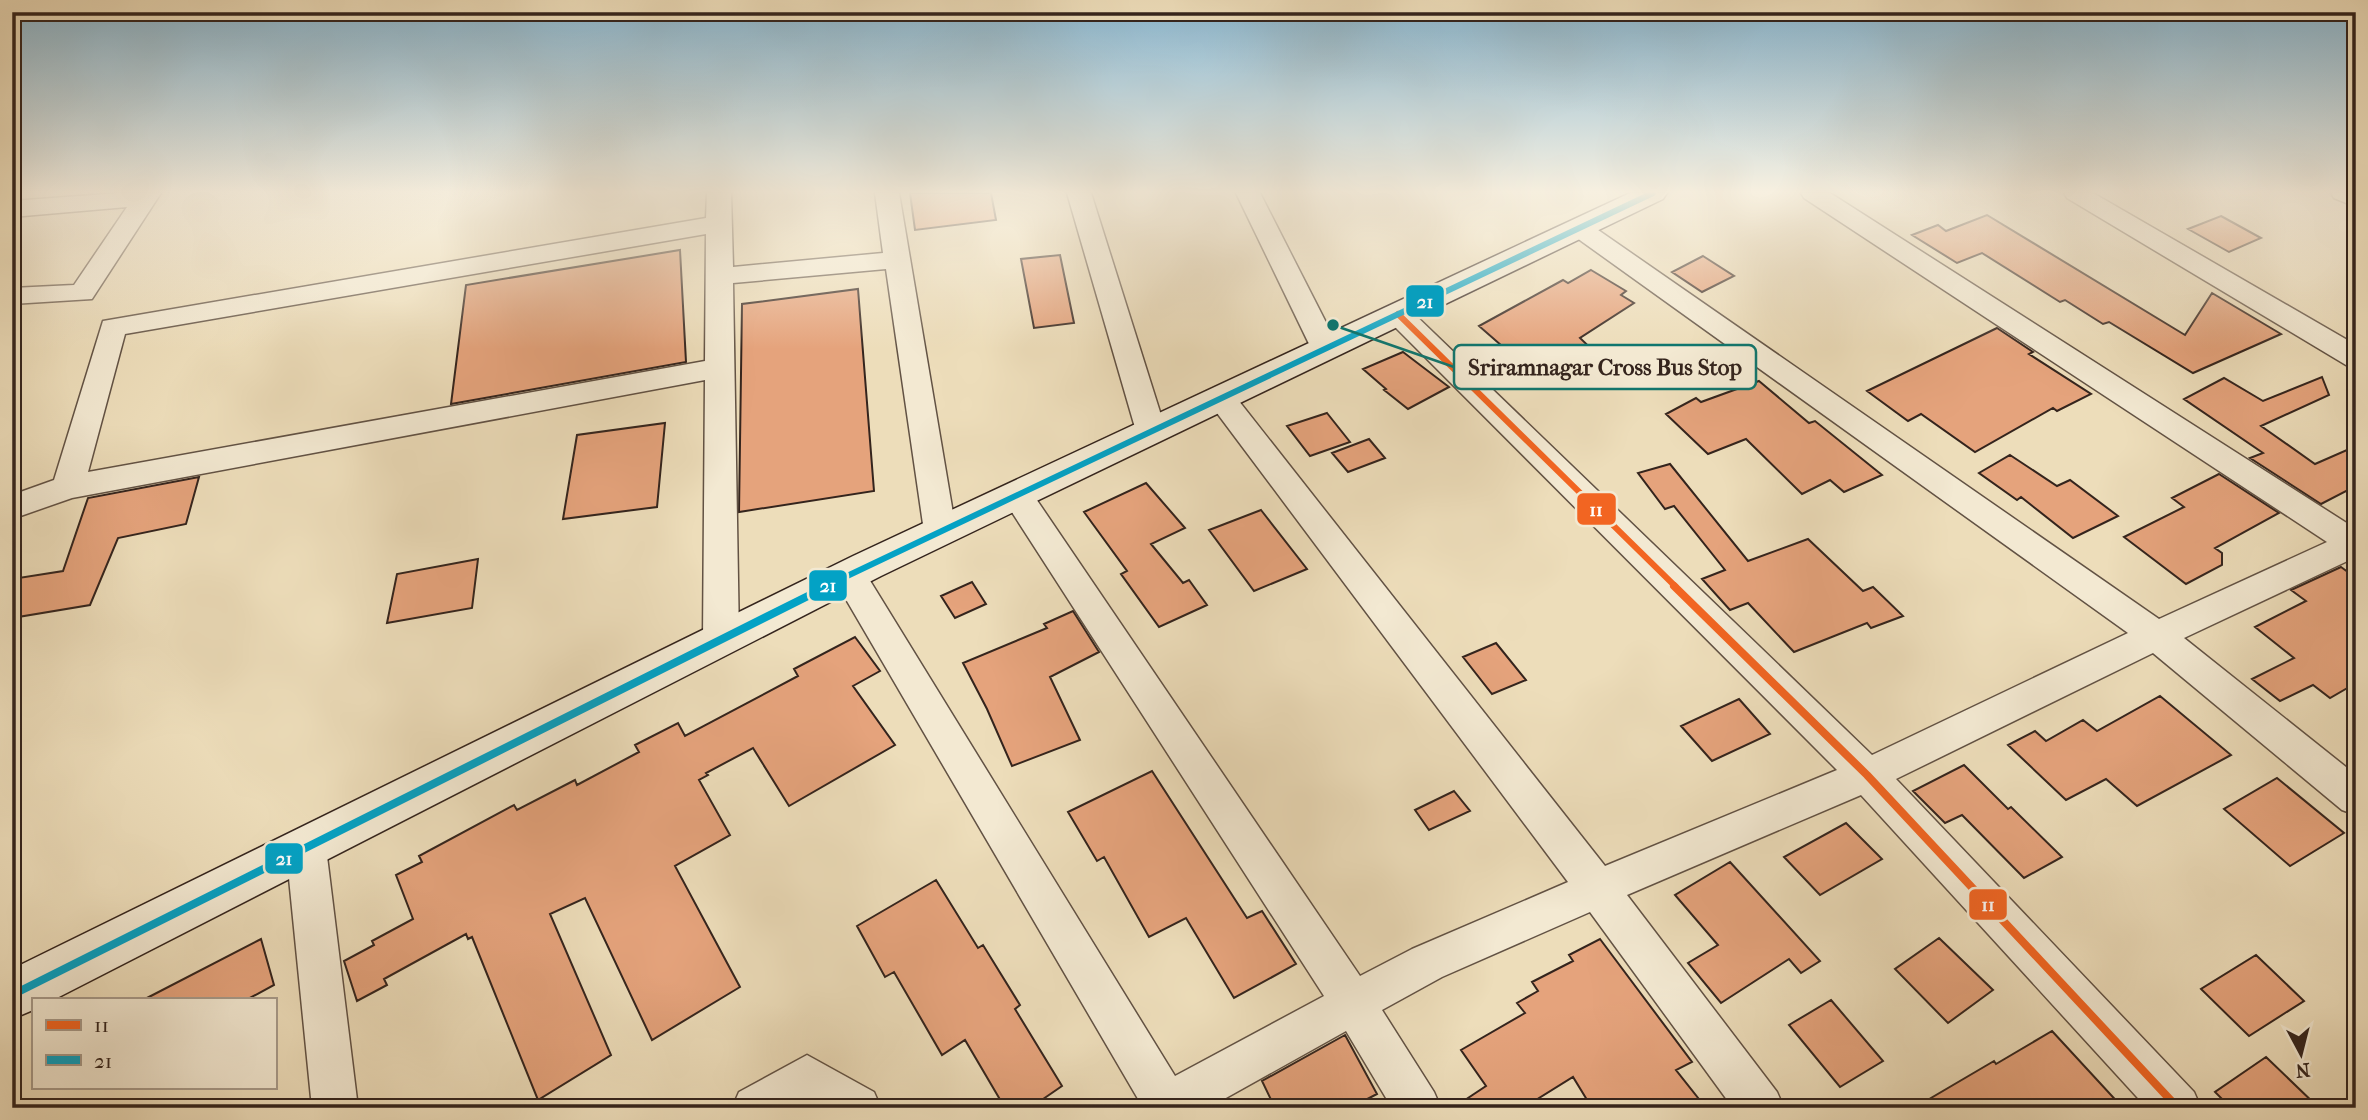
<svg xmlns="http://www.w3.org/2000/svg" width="2368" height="1120" font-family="'IM FELL French Canon',serif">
<rect width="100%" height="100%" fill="#edddba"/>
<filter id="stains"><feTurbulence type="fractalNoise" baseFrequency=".00286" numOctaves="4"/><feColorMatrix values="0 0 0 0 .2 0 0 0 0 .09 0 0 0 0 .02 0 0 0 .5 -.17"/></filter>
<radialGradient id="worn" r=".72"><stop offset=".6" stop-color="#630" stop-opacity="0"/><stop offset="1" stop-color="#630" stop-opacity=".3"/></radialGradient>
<!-- building -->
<path fill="#e5a37c" stroke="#34241d" stroke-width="2" d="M 910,193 L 991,193 L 996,220 L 915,230 Z
M 1987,215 L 2185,335 L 2212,293 L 2281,334 L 2193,373 L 2109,322 L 2103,324 L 2065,300 L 2060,302 L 1982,253 L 1957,263 L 1912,235 L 1938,225 L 1946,231 Z
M 2221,216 L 2261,238 L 2229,252 L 2188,229 Z
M 680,250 L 686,362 L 451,404 L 466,285 Z
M 1060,255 L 1074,323 L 1034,328 L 1021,259 Z
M 1703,256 L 1734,276 L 1702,292 L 1672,272 Z
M 1591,270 L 1626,291 L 1621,295 L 1634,303 L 1580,338 L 1604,361 L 1573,371 L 1561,359 L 1515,377 L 1496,359 L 1510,353 L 1479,326 L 1563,280 L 1568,283 Z
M 858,289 L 874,491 L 739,512 L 742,304 Z
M 1997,328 L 2033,352 L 2029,354 L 2091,394 L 2057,411 L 2053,408 L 1975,452 L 1921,414 L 1908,421 L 1867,391 Z
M 1403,352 L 1449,387 L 1408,409 L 1384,390 L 1386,389 L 1363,369 Z
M 2322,377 L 2329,395 L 2261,426 L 2315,464 L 2356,446 L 2356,486 L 2321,504 L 2250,458 L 2263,453 L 2184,399 L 2224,378 L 2263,401 Z
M 1759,381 L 1809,423 L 1815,421 L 1882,475 L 1844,492 L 1830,480 L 1802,494 L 1746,439 L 1708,454 L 1666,414 L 1696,398 L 1701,402 Z
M 1327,413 L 1350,442 L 1310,456 L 1287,426 Z
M 665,423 L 657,507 L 563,519 L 577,435 Z
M 1369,439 L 1385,458 L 1348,472 L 1332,453 Z
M 2010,455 L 2057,486 L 2070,480 L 2118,516 L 2073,538 L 2021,497 L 2017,500 L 1979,473 Z
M 1670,464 L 1748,561 L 1808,539 L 1863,591 L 1873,587 L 1903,616 L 1871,628 L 1867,623 L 1794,652 L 1748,603 L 1730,610 L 1702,579 L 1725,570 L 1674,506 L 1665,509 L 1638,473 Z
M 2219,474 L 2279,513 L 2215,548 L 2222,553 L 2222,565 L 2186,584 L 2124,537 L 2184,507 L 2172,498 Z
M 199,477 L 186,524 L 118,538 L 90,605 L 12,618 L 12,579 L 63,571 L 88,498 Z
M 1146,483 L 1185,528 L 1151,544 L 1183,583 L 1189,580 L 1207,605 L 1159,627 L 1121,574 L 1127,571 L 1084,512 Z
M 1261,510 L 1307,569 L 1254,591 L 1209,530 Z
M 478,559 L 472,608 L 387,623 L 397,574 Z
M 2341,567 L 2356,578 L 2356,683 L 2330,698 L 2313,685 L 2280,701 L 2252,679 L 2294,658 L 2255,627 L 2306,601 L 2291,590 Z
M 972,582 L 986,604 L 955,618 L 941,596 Z
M 1073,611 L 1099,652 L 1050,677 L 1080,740 L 1012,766 L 987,709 L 963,663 L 1047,628 L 1044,624 Z
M 855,637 L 880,671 L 853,686 L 895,745 L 789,806 L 753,748 L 706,773 L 708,775 L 699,780 L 730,835 L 675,866 L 740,987 L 652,1040 L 585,898 L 550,914 L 611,1055 L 538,1100 L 472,937 L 468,939 L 466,934 L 384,979 L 387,985 L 357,1001 L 344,961 L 374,945 L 372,941 L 413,919 L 396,875 L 422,862 L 419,856 L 514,805 L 517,810 L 575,780 L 577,785 L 639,752 L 635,745 L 678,723 L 685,736 L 798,676 L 794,669 Z
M 1496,643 L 1526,680 L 1492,694 L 1463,657 Z
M 2160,696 L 2231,755 L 2137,806 L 2106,779 L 2066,800 L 2008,745 L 2035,731 L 2046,741 L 2083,720 L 2097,731 Z
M 1739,699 L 1770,734 L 1712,761 L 1681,726 Z
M 1964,765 L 2008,809 L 2011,807 L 2062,857 L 2024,878 L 1962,815 L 1945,823 L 1913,791 Z
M 1152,771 L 1247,918 L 1262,911 L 1296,964 L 1234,998 L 1186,918 L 1149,937 L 1104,857 L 1097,861 L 1068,812 Z
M 2277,778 L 2344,833 L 2290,866 L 2224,809 Z
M 1454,791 L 1470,811 L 1429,830 L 1415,810 Z
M 1846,823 L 1882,859 L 1820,895 L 1784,857 Z
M 1730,862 L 1820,961 L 1801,973 L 1789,959 L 1721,1003 L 1688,963 L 1718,945 L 1675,895 Z
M 936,880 L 978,948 L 983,945 L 1020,1005 L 1015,1009 L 1062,1086 L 1030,1108 L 1005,1108 L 965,1040 L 942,1055 L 894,972 L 885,977 L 857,926 Z
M 1939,938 L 1993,990 L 1948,1023 L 1895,969 Z
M 261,939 L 274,985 L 248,999 L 145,999 Z
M 1600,939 L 1692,1062 L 1676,1070 L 1706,1108 L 1592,1108 L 1573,1077 L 1523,1108 L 1453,1108 L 1486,1086 L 1461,1050 L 1525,1013 L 1517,1003 L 1538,991 L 1532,982 L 1573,961 L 1569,955 Z
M 2256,955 L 2304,1001 L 2249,1036 L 2201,989 Z
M 1831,1000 L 1883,1061 L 1840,1087 L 1789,1025 Z
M 2052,1031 L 2123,1108 L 1914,1108 L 1994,1061 L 1996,1064 Z
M 1345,1035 L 1377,1094 L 1350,1108 L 1275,1108 L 1262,1081 Z
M 2266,1057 L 2319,1108 L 2231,1108 L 2215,1092 Z"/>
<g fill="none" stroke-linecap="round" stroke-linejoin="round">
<defs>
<path id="street" d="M 119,193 L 161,193 L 92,299 L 12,304 L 12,288 L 74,285 L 127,207 L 12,217 L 12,201 Z
M 707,193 L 731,193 L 733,267 L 883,253 L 875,193 L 899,193 L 956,531 L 952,540 L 940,543 L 928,540 L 924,531 L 886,269 L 733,283 L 739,639 L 733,649 L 721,653 L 709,649 L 703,639 L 705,380 L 72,498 L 12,519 L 12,495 L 54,480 L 103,321 L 706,218 ZM 706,234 L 705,361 L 88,472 L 125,334 Z
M 1067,193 L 1091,193 L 1166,431 L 1162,438 L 1151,441 L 1140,438 L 1136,431 Z
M 1236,193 L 1260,193 L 1339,348 L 1335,355 L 1325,357 L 1315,355 L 1311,348 Z
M 1801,193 L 1830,193 L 2356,529 L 2356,557 L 2184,638 L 2356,775 L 2356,815 L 2342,810 L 2153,653 L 1896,779 L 2194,1092 L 2201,1108 L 2147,1108 L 1861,795 L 1627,895 L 1777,1092 L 1784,1108 L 1733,1108 L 1590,912 L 1442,977 L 1382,1010 L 1434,1092 L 1441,1108 L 1392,1108 L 1346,1031 L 1208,1108 L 1139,1108 L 1141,1104 L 837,584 L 832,575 L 837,566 L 849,562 L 861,566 L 1175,1076 L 1324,996 L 1006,503 L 1001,495 L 1006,487 L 1017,484 L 1028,487 L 1360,976 L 1412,949 L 1568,882 L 1211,405 L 1206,398 L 1211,391 L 1221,388 L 1231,391 L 1605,866 L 1837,770 L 1388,320 L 1384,314 L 1388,308 L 1398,305 L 1408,308 L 1872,755 L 2128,633 L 1570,233 L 1566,228 L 1570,223 L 1579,220 L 1588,223 L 2159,619 L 2327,542 L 1804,198 Z
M 2064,193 L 2093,193 L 2356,345 L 2356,367 L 2346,365 L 2067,198 Z
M 2331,193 L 2356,193 L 2356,207 L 2334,198 Z
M 306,830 L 320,835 L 326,848 L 358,1108 L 312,1108 L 286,848 L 292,835 Z
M 807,1055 L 874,1092 L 881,1108 L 815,1108 L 807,1103 L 798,1108 L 732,1108 L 739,1092 Z"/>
<path id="secondary" d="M 1630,193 L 1667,193 L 1663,199 L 881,576 L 55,999 L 33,999 L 33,1010 L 12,1019 L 12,969 L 853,556 Z"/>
</defs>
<!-- street casing -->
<use href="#street" stroke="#625244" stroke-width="3"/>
<!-- secondary casing -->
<use href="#secondary" stroke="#34241d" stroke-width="3"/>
<!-- street -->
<use href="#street" fill="#f3e9d2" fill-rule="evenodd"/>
<!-- secondary -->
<use href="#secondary" fill="#f3e9d2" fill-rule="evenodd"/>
<defs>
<path id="bus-1-far1" d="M 1398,314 L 1676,587"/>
<path id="bus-1" d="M 1674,586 L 1867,775 L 2178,1108"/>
<path id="bus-2-far1" d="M 824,587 L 1653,193"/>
<path id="bus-2" d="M 12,995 L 828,586"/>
</defs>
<!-- bus-1-far1 casing -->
<use href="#bus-1-far1" stroke="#f3e9d2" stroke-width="10"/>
<!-- bus-1 casing -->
<use href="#bus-1" stroke="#f3e9d2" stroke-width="13"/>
<!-- bus-2-far1 casing -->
<use href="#bus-2-far1" stroke="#f3e9d2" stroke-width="10"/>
<!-- bus-2 casing -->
<use href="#bus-2" stroke="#f3e9d2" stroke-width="13"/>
<!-- bus-1-far1 -->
<use href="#bus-1-far1" stroke="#f26522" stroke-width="6"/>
<!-- bus-1 -->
<use href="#bus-1" stroke="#f26522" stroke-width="8"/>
<!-- bus-2-far1 -->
<use href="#bus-2-far1" stroke="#03a2c5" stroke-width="6"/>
<!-- bus-2 -->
<use href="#bus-2" stroke="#03a2c5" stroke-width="8"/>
</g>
<!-- sky -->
<linearGradient id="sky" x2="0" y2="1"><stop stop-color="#88b7d2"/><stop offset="0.55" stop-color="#f7f0e0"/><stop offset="1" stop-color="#f7f0e0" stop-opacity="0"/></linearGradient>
<rect width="2368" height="349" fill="url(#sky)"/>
<!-- callouts -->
<path fill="none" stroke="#0f766e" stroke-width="2.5" d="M1333 325L1454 367"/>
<circle fill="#0f766e" stroke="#f3e9d2" stroke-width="2.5" cx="1333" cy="325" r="7"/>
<rect fill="#f3e9d2" stroke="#0f766e" stroke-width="2.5" x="1454" y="345" width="302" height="44" rx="7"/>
<g font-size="23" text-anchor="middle" font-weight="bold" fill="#34241d">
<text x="1605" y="375">Sriramnagar Cross Bus Stop</text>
</g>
<g stroke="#f3e9d2" stroke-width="2.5">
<rect x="1405" y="284" width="40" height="34" rx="7" fill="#03a2c5"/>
<rect x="1576" y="492" width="41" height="34" rx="7" fill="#f26522"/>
<rect x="808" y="569" width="40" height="33" rx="7" fill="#03a2c5"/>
<rect x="264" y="842" width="40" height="33" rx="7" fill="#03a2c5"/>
<rect x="1968" y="888" width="40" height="33" rx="7" fill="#f26522"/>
</g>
<g font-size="19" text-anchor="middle" font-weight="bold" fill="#fff">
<text x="1425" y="308">21</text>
<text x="1596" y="516">11</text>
<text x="828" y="592">21</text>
<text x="284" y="865">21</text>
<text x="1988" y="911">11</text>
</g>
<!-- margin -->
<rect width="2368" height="1120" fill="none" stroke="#edddba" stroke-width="42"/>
<rect x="14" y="14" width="2340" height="1092" fill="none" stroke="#34241d" stroke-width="3.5"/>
<rect x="21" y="21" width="2326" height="1078" fill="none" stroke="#34241d" stroke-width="2"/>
<!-- legend -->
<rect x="32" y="998" width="245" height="91" fill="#f3e9d2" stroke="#a79a8a" stroke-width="2"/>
<rect x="46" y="1020" width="35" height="10" fill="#f26522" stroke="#a79a8a" stroke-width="2"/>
<text x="94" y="1032" font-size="21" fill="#34241d">11</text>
<rect x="46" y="1055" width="35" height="10" fill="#03a2c5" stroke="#a79a8a" stroke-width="2"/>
<text x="94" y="1068" font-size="21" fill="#34241d">21</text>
<!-- north arrow -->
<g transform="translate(2301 1054) rotate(173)" stroke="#f3e9d2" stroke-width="5" paint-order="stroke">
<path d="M0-5L12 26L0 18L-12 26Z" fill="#34241d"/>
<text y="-10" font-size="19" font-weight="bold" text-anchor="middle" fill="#34241d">N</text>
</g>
<rect width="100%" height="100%" filter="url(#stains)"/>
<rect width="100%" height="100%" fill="url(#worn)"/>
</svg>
